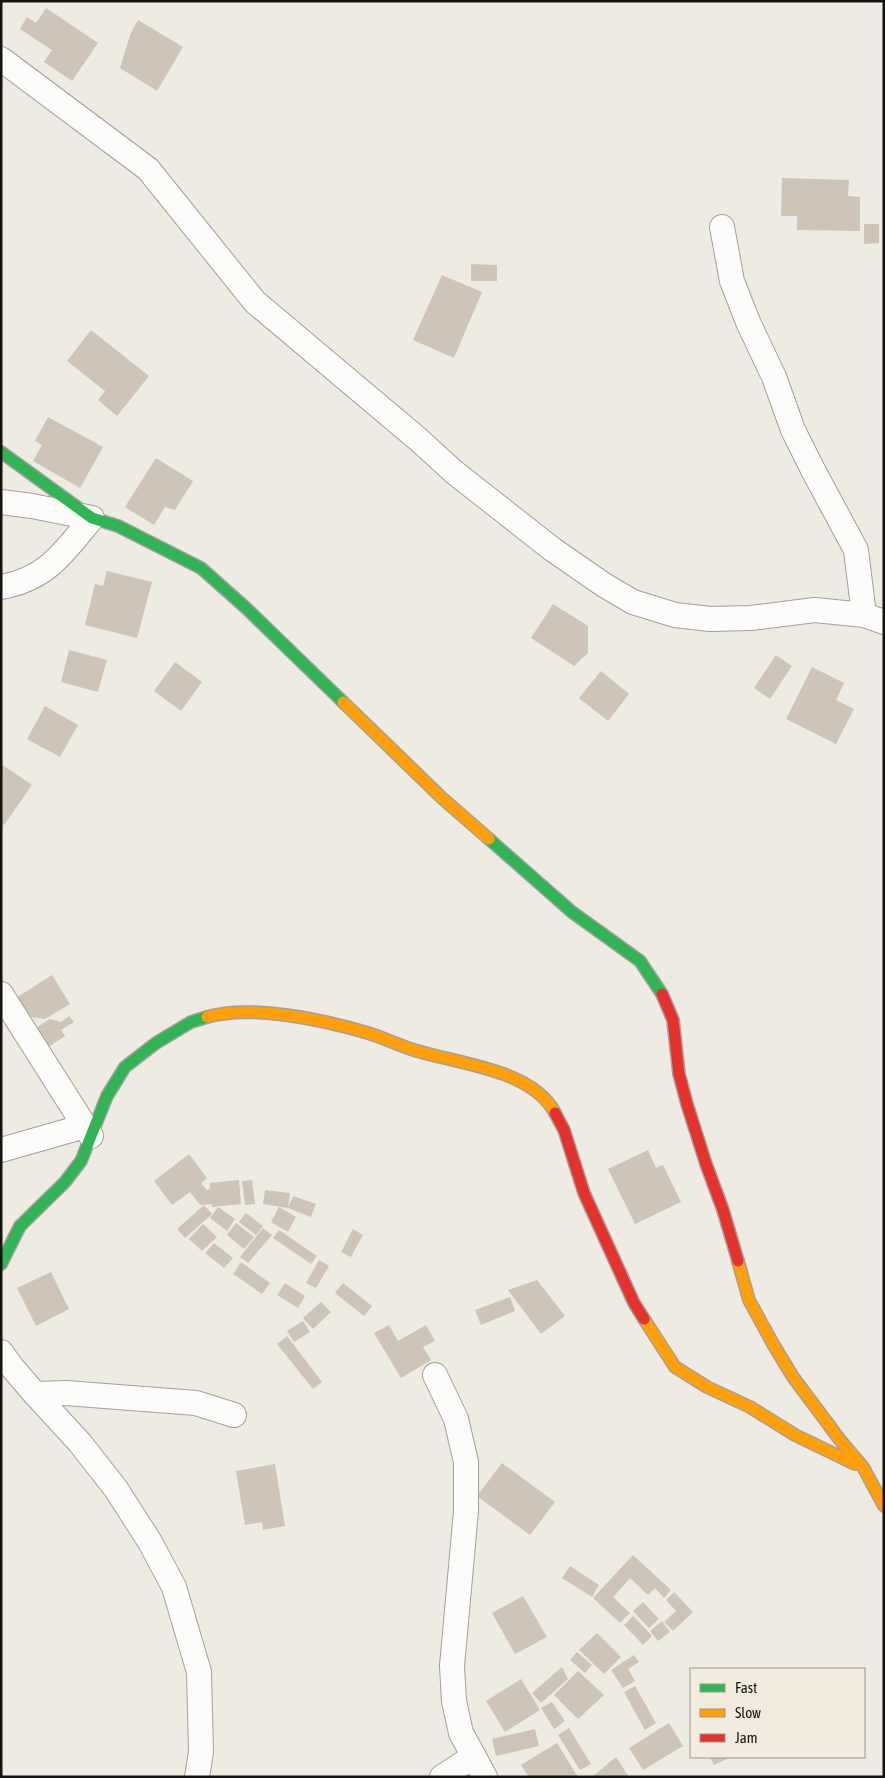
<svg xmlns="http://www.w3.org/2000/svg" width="885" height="1778" font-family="'Asap Condensed',sans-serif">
<rect width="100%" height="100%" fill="#eeebe3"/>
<!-- building -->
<path fill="#cec4b7" d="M 46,8 L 98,43 L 72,81 L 44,62 L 52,50 L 20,29 L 27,17 L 36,23 Z
M 138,20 L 183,47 L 157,91 L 120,68 L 130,35 Z
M 782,178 L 849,180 L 848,196 L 860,197 L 860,231 L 797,230 L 797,216 L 781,216 Z
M 864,224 L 879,224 L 879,243 L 864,244 Z
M 471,264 L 497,265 L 497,281 L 471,281 Z
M 442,275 L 482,292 L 454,358 L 413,340 Z
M 91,330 L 149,376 L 117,416 L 98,400 L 105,391 L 67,361 Z
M 48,417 L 103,447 L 80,488 L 33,461 L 42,445 L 35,441 Z
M 156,458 L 193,481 L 175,510 L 165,507 L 154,525 L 125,507 Z
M 107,571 L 152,582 L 137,638 L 85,625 L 95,584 L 103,586 Z
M 553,604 L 588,626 L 588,653 L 574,666 L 531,638 Z
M 69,650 L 107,660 L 98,692 L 61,682 Z
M 776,655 L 792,666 L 770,699 L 754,688 Z
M 175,662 L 202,682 L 181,711 L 154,691 Z
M 812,667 L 844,683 L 836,700 L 854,709 L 836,744 L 786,719 Z
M 601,671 L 629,694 L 608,721 L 579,698 Z
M 45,706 L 78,725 L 60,757 L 27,739 Z
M 1,764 L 32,785 L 4,825 L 1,823 Z
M 52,975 L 70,1004 L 45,1019 L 26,1016 L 16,998 Z
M 69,1016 L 74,1022 L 61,1030 L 65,1036 L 47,1048 L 34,1029 L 50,1019 L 61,1022 Z
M 648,1150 L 656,1168 L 663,1165 L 681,1202 L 635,1224 L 608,1169 Z
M 189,1154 L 207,1178 L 201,1183 L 207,1190 L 210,1189 L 210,1183 L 239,1180 L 241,1204 L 212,1207 L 212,1204 L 200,1205 L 190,1192 L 172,1205 L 154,1181 Z
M 252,1180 L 255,1204 L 245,1205 L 242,1181 Z
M 265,1190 L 290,1193 L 288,1208 L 263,1204 Z
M 293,1196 L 316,1204 L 311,1217 L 288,1208 Z
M 204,1205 L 212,1214 L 185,1238 L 177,1229 Z
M 218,1207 L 235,1219 L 227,1231 L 210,1218 Z
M 279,1207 L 296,1217 L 288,1232 L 271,1222 Z
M 246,1213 L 263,1226 L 256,1235 L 239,1222 Z
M 236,1223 L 254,1237 L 244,1249 L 227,1235 Z
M 203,1224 L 217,1237 L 202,1251 L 189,1239 Z
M 263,1228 L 272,1235 L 248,1263 L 240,1257 Z
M 353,1229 L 363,1235 L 351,1257 L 341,1252 Z
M 279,1230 L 317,1256 L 311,1264 L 273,1238 Z
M 214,1243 L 233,1258 L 224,1268 L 205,1253 Z
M 319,1260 L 329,1266 L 316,1288 L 306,1283 Z
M 241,1262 L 270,1283 L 262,1294 L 233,1274 Z
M 51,1272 L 69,1309 L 36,1326 L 17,1288 Z
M 537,1280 L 565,1316 L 541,1334 L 508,1290 Z
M 285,1283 L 305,1296 L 298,1308 L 277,1295 Z
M 343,1283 L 372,1306 L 364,1316 L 335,1293 Z
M 510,1297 L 515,1311 L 481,1325 L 475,1310 Z
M 321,1302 L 331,1312 L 313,1329 L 303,1318 Z
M 303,1321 L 310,1332 L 294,1342 L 287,1331 Z
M 389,1325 L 398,1341 L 426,1325 L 435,1341 L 423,1347 L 431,1360 L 401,1378 L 374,1333 Z
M 287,1336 L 322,1382 L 313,1389 L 277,1344 Z
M 502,1463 L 555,1502 L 530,1535 L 477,1496 Z
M 275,1464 L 285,1526 L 263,1530 L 262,1522 L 245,1525 L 236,1471 Z
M 633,1555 L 671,1590 L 664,1598 L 655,1588 L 648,1595 L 630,1578 L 613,1597 L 630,1613 L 620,1623 L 593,1598 Z
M 570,1566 L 599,1585 L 592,1597 L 562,1578 Z
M 674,1592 L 693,1612 L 673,1631 L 664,1622 L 676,1611 L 666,1600 Z
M 523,1596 L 547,1637 L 515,1654 L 492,1613 Z
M 643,1602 L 659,1619 L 649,1628 L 633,1611 Z
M 633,1616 L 652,1636 L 643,1645 L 624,1625 Z
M 662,1621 L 670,1632 L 658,1641 L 650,1631 Z
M 597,1633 L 621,1657 L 604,1674 L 579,1650 Z
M 577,1652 L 592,1665 L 585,1673 L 570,1660 Z
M 634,1655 L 639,1662 L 628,1669 L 635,1681 L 623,1688 L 611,1670 Z
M 562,1667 L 568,1679 L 541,1703 L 532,1693 Z
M 578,1671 L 604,1695 L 578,1719 L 554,1695 Z
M 521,1679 L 540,1710 L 505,1732 L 486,1701 Z
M 635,1686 L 656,1723 L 645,1730 L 624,1692 Z
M 552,1702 L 565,1721 L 554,1729 L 541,1708 Z
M 669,1723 L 683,1746 L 643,1770 L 629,1748 Z
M 569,1728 L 591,1764 L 580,1770 L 558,1735 Z
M 535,1729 L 539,1746 L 496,1756 L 492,1739 Z
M 557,1743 L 578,1777 L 529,1777 L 521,1765 Z
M 616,1757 L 629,1777 L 592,1777 Z
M 710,1757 L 731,1757 L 714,1765 Z"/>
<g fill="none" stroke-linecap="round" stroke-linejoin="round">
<defs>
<path id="street" d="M 1,59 L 148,169 L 255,302 L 419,440 L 454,472 L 552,549 L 604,585 L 633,602 L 675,615 L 710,619 L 751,618 L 815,610 L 864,615 L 884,622
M 722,227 L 732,281 L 748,322 L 774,377 L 793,430 L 813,470 L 856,550 L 864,615
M 1,502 L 32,506 L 92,518 C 64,552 47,579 1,587
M 1,994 L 91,1136
M 1,1150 L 85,1126
M 1,1352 L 11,1366 L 35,1394 L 80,1443 L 116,1489 L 150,1542 L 174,1587 L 199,1672 L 201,1752 L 197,1777
M 435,1375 L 456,1419 L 466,1462 L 466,1511 L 452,1666 L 454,1701 L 461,1733 L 485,1777
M 35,1394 L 66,1393 L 196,1403 L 234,1415
M 442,1777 L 474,1756"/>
<path id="fast" d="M 1,452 L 92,518 L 118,526 L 201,568 L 246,608 L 343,702
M 489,839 L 572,912 L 640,961 L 662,994
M 1,1264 L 20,1226 L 65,1182 L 81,1161 L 107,1096 L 125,1067 L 156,1043 L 191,1022 L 207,1017"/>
<path id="slow" d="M 343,702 L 442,798 L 489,839
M 207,1017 C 251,1004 324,1020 368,1033 C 384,1038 398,1045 414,1050 C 458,1064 532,1069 555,1113
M 738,1261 L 749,1300 L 773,1344 L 793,1377 L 840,1440 L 863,1467 L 884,1506
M 644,1319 L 675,1367 L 707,1387 L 750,1407 L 795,1435 L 855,1464"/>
<path id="jam" d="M 662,994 L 673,1020 L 679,1074 L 687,1104 L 706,1164 L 723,1210 L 738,1261
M 555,1113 L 564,1130 L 584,1193 L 634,1303 L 644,1319"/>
</defs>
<!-- street casing -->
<use href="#street" stroke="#a3a09b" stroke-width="26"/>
<!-- fast casing -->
<use href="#fast" stroke="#a3a09b" stroke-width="14"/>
<!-- slow casing -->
<use href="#slow" stroke="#a3a09b" stroke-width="14"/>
<!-- jam casing -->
<use href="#jam" stroke="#a3a09b" stroke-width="14"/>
<!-- street -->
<use href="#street" stroke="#fcfcfb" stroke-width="24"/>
<!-- fast -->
<use href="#fast" stroke="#30b455" stroke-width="11"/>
<!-- slow -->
<use href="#slow" stroke="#ff9f0a" stroke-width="11"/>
<!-- jam -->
<use href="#jam" stroke="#e5322d" stroke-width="11"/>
</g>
<!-- border -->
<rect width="885" height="1778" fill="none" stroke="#15130e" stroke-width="5"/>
<!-- legend -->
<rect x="690" y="1668" width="175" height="90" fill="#f2ecdf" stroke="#9a958b"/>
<rect x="700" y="1684" width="25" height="8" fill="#30b455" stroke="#9a958b"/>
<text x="735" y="1693" font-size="15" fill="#15130e">Fast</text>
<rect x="700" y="1709" width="25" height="8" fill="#ff9f0a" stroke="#9a958b"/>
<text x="735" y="1718" font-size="15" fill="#15130e">Slow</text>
<rect x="700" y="1734" width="25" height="8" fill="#e5322d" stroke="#9a958b"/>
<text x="735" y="1743" font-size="15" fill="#15130e">Jam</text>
</svg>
